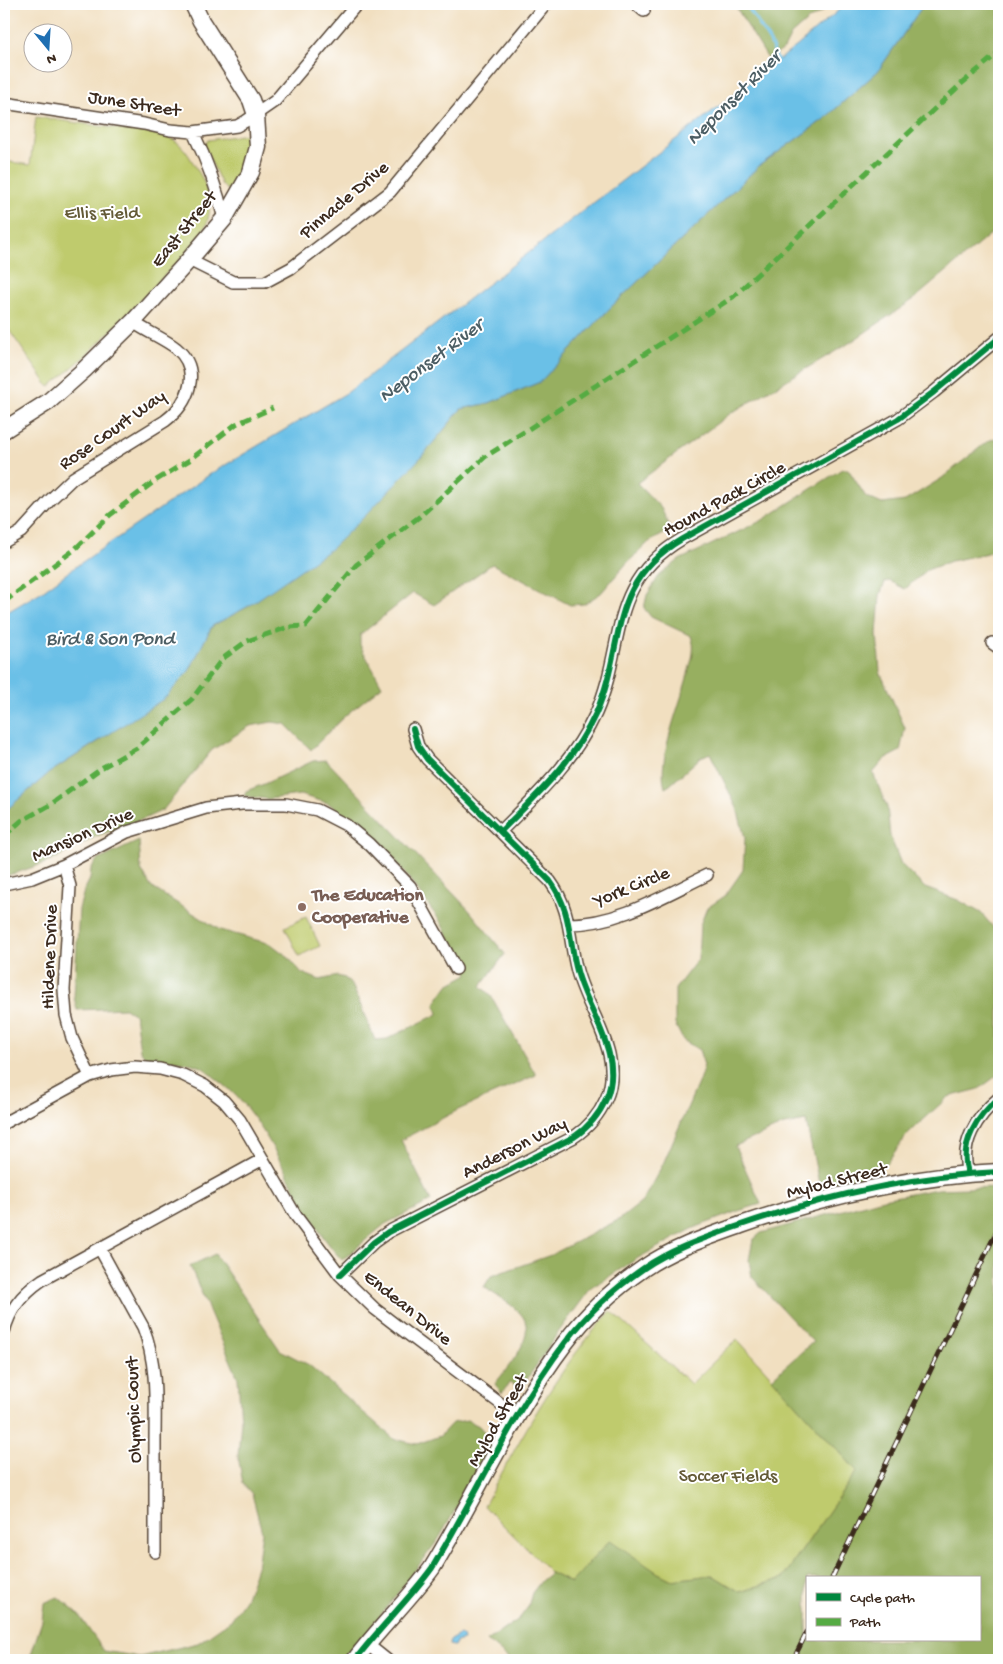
<svg xmlns="http://www.w3.org/2000/svg" width="1003" height="1664" font-family="'Gochi Hand',sans-serif">
<rect width="100%" height="100%" fill="#fff"/>
<filter id="ink" filterUnits="userSpaceOnUse"><feTurbulence type="fractalNoise" baseFrequency=".02" numOctaves="2"/><feDisplacementMap in="SourceGraphic" scale="10" xChannelSelector="R" yChannelSelector="G"/><feConvolveMatrix kernelMatrix="1 2 1 2 8 2 1 2 1" color-interpolation-filters="sRGB"/></filter>
<filter id="wash" filterUnits="userSpaceOnUse"><feTurbulence type="fractalNoise" baseFrequency=".0096" numOctaves="4" result="noise"/><feDisplacementMap in="SourceGraphic" scale="20" xChannelSelector="R" yChannelSelector="G"/><feGaussianBlur stdDeviation="1.12" result="paint"/><feColorMatrix in="noise" values="0 0 0 0 0 0 0 0 0 0 0 0 0 0 0 0 0 1.4 0 .05"/><feComposite in="paint" operator="in"/></filter>
<g filter="url(#wash)">
<rect width="100%" height="100%" fill="#f1dfc0"/>
<!-- green -->
<path fill="#bfcb6d" stroke="#7d7a46" d="M 36,117 L 163,135 C 180,140 187,152 195,166 C 206,183 214,202 207,223 C 200,243 173,266 159,281 C 123,318 89,356 49,387 L 4,323 L 4,161 L 30,165 Z
M 248,134 L 251,135 L 249,163 L 235,188 L 230,190 L 226,189 L 222,185 L 204,146 L 208,140 Z
M 306,917 L 320,946 L 299,956 L 285,927 Z
M 611,1311 L 691,1384 L 737,1339 L 857,1471 L 783,1578 L 740,1592 L 712,1575 L 672,1580 L 658,1573 L 571,1583 L 551,1573 L 484,1506 C 520,1439 559,1366 611,1311 Z"/>
<!-- forest -->
<path fill="#97af60" stroke="#696c3f" fill-rule="evenodd" d="M 734,4 L 834,4 L 807,21 L 791,35 L 784,49 L 768,59 Z
M 924,4 L 999,4 L 999,227 L 914,299 L 851,342 L 731,413 L 637,483 L 661,508 L 671,530 L 649,542 L 626,564 L 601,593 L 584,604 L 570,605 L 492,564 L 434,605 L 413,593 L 360,635 L 360,645 L 382,686 L 347,714 L 311,750 L 285,724 L 272,722 L 250,726 L 212,750 L 163,810 L 146,818 L 97,836 L 51,861 L 16,873 L 4,876 L 4,812 L 49,773 L 102,739 L 189,671 L 212,626 L 247,607 L 422,456 L 461,409 L 489,403 L 540,382 L 612,306 L 760,165 L 823,120 L 878,71 Z
M 999,437 L 999,554 L 992,552 L 951,561 L 927,570 L 905,589 L 890,581 L 885,582 L 880,595 L 877,634 L 880,672 L 905,728 L 900,751 L 885,759 L 873,773 L 887,807 L 890,836 L 901,864 L 925,888 L 958,900 L 981,913 L 999,934 L 999,1074 L 979,1089 L 948,1097 L 906,1136 L 886,1164 L 863,1177 L 820,1188 L 806,1121 L 784,1125 L 735,1146 L 761,1204 L 738,1211 L 694,1228 L 638,1258 L 591,1288 L 557,1334 L 520,1390 L 510,1382 L 502,1393 L 495,1384 C 508,1366 541,1333 519,1312 C 509,1302 495,1295 484,1287 L 491,1276 L 551,1255 L 620,1219 L 642,1202 L 663,1164 L 699,1081 L 704,1065 L 699,1050 L 683,1040 L 675,1024 L 675,989 L 698,959 L 700,925 L 707,908 L 725,896 L 743,870 L 745,838 L 737,808 L 710,753 L 701,757 L 670,785 L 665,788 C 656,759 682,701 689,670 C 692,658 696,648 691,636 L 651,617 L 644,608 L 647,595 L 659,576 L 679,560 L 761,521 L 842,469 L 848,469 L 866,497 L 882,504 L 905,501 L 942,478 L 988,441 Z
M 326,760 L 469,910 L 505,954 L 481,986 L 491,996 L 536,1075 L 458,1110 L 401,1140 L 431,1201 L 385,1224 L 342,1260 C 291,1206 277,1124 217,1079 C 211,1075 205,1068 199,1066 C 182,1060 163,1060 146,1058 L 140,1050 L 135,1015 L 125,1008 L 77,1010 L 74,997 L 79,909 L 84,891 L 90,879 L 91,869 L 96,861 L 139,841 L 141,869 L 151,887 L 220,930 L 271,944 L 287,956 L 302,973 L 320,980 L 337,976 L 345,978 L 353,987 L 375,1040 L 387,1039 L 438,1014 L 435,1003 L 448,985 L 468,974 L 440,921 L 384,845 L 328,803 L 300,795 L 268,799 L 244,796 L 246,791 L 264,784 L 313,761 Z
M 999,1187 L 999,1660 L 510,1660 L 487,1641 L 519,1619 L 528,1607 L 532,1593 L 542,1580 L 551,1573 L 571,1583 L 610,1540 L 658,1573 L 672,1580 L 712,1575 L 740,1592 L 783,1578 L 857,1471 L 772,1378 L 813,1342 L 752,1277 L 749,1260 L 753,1240 L 761,1233 L 883,1199 L 937,1189 ZM 807,1578 L 979,1578 L 979,1640 L 807,1640 Z
M 215,1254 L 280,1350 L 309,1365 L 394,1439 L 417,1444 L 440,1436 L 452,1423 L 467,1420 L 479,1426 L 493,1442 L 489,1451 L 438,1540 L 347,1660 L 29,1660 L 42,1621 L 44,1603 L 58,1597 L 78,1614 L 104,1651 L 140,1657 L 198,1643 L 231,1620 L 246,1598 L 257,1567 L 262,1532 L 252,1494 L 243,1484 L 238,1456 L 241,1421 L 238,1378 L 190,1266 Z"/>
<!-- water -->
<path fill="#6bc0e7" stroke="#537582" d="M 846,4 L 924,4 L 878,71 L 823,120 L 760,165 L 612,306 L 540,382 L 489,403 L 461,409 L 422,456 L 367,514 L 332,548 L 247,607 L 212,626 L 189,671 L 165,698 L 49,773 L 4,812 L 4,614 L 41,592 L 78,565 L 212,473 L 348,392 L 797,46 Z
M 459,1635 L 462,1636 L 463,1640 L 456,1642 L 454,1646 L 449,1645 L 450,1640 Z"/>
<g fill="none" stroke-linecap="round" stroke-linejoin="round">
<!-- stream -->
<path stroke="#6bc0e7" stroke-width="3" d="M 746,4 L 770,42 L 779,64"/>
</g>
</g>
<g filter="url(#ink)">
<g fill="none" stroke-linecap="round" stroke-linejoin="round">
<defs>
<path id="street" d="M 636,4 L 644,11
M 4,103 L 144,124 L 170,130 L 193,132 L 237,126 L 246,121 L 275,101 L 357,4
M 193,132 C 207,161 217,188 224,219
M 189,260 L 233,282 L 265,282 L 291,268 L 390,192 L 546,4
M 4,542 L 21,532 L 50,500 L 73,478 L 165,421 C 188,404 203,371 176,348 C 163,338 147,332 133,322
M 992,643 L 999,648
M 501,831 C 537,795 574,761 596,713 C 626,645 606,584 682,539 L 898,419 L 934,392 L 999,338
M 64,865 L 70,886 L 64,990 L 66,1015 L 72,1038 L 90,1076
M 4,884 L 32,878 L 64,865 L 127,832 L 206,808 L 242,804 L 286,804 L 317,810 L 346,825 L 369,844 L 410,886 L 456,969
M 569,924 C 618,924 663,896 707,875
M 4,1123 L 90,1076 L 111,1070 L 135,1067 L 160,1069 L 183,1075 L 205,1086 L 224,1101 L 240,1120 L 296,1216 L 340,1275 L 375,1309 L 401,1329 L 517,1416
M 968,1173 C 959,1144 977,1116 999,1098
M 100,1249 L 143,1327 C 158,1365 155,1404 155,1444 C 155,1480 155,1516 155,1552
M 340,1275 L 374,1242 L 388,1232 L 574,1137 C 589,1127 599,1115 606,1099 C 625,1055 588,1013 577,971 C 568,937 572,911 550,881 L 427,759 L 418,746 L 413,729
M 4,1332 C 9,1310 23,1293 42,1280 L 263,1159
M 367,1644 L 387,1660"/>
<path id="secondary" d="M 4,430 L 48,402 L 84,370 L 133,322 L 189,260 L 224,219 L 251,172 L 258,147 L 256,115 L 251,100 L 201,21 L 193,4
M 355,1660 C 379,1628 408,1601 432,1568 C 477,1494 512,1413 565,1343 C 586,1315 615,1288 644,1268 C 673,1248 708,1237 741,1225 C 825,1196 910,1176 999,1172"/>
</defs>
<!-- street casing -->
<use href="#street" stroke="#564536" stroke-width="14"/>
<!-- secondary casing -->
<use href="#secondary" stroke="#564536" stroke-width="19"/>
<!-- street -->
<use href="#street" stroke="#fff" stroke-width="11"/>
<!-- secondary -->
<use href="#secondary" stroke="#fff" stroke-width="16"/>
<defs>
<path id="rail" d="M 832,1578 L 999,1226
M 793,1660 L 807,1632"/>
</defs>
<!-- rail casing -->
<use href="#rail" stroke="#3b2a1e" stroke-width="5"/>
<!-- rail -->
<use href="#rail" stroke="#fff" stroke-width="3" stroke-dasharray="9" stroke-linecap="butt"/>
<!-- quiet -->
<path stroke="#55ab43" stroke-width="5" stroke-dasharray="10 5" stroke-linecap="butt" d="M 4,602 L 74,550 L 110,515 L 155,481 L 191,459 L 236,424 L 273,408
M 4,836 L 21,821 L 50,805 L 101,768 L 137,748 L 192,699 L 222,659 L 247,641 L 289,627 L 306,626 L 356,565 L 419,517 L 485,457 L 733,297 L 960,85 L 999,52"/>
<defs>
<path id="cycleway" d="M 501,831 C 537,795 574,761 596,713 C 626,645 606,584 682,539 L 898,419 L 934,392 L 999,338
M 968,1173 C 959,1144 977,1116 999,1098
M 340,1275 L 374,1242 L 388,1232 L 574,1137 C 589,1127 599,1115 606,1099 C 625,1055 588,1013 577,971 C 568,937 572,911 550,881 L 427,759 L 418,746 L 413,729
M 355,1660 C 379,1628 408,1601 432,1568 C 477,1494 512,1413 565,1343 C 586,1315 615,1288 644,1268 C 673,1248 708,1237 741,1225 C 825,1196 910,1176 999,1172"/>
</defs>
<!-- cycleway casing -->
<use href="#cycleway" stroke="#fff" stroke-width="9"/>
<!-- cycleway -->
<use href="#cycleway" stroke="#00873e" stroke-width="6"/>
</g>
</g>
<!-- markers -->
<circle fill="#8d6e63" stroke="#fff" stroke-width="2" cx="302" cy="907" r="5"/>
<g text-anchor="middle" dominant-baseline="central" stroke-width="4" stroke-linejoin="round" paint-order="stroke">
<!-- street labels -->
<g font-size="19" fill="#3b2a1e" stroke="#fff">
<text transform="translate(134 105) rotate(9)">June Street</text>
<text transform="translate(345 201) rotate(-40)">Pinnacle Drive</text>
<text transform="translate(185 230) rotate(-51)">East Street</text>
<text transform="translate(113 431) rotate(-35)">Rose Court Way</text>
<text transform="translate(725 500) rotate(-29)">Hound Pack Circle</text>
<text transform="translate(83 836) rotate(-24)">Mansion Drive</text>
<text transform="translate(632 888) rotate(-22)">York Circle</text>
<text transform="translate(51 957) rotate(-88)">Hildene Drive</text>
<text transform="translate(515 1149) rotate(-27)">Anderson Way</text>
<text transform="translate(837 1182) rotate(-14)">Mylod Street</text>
<text transform="translate(407 1309) rotate(39)">Endean Drive</text>
<text transform="translate(135 1410) rotate(-92)">Olympic Court</text>
<text transform="translate(499 1421) rotate(-60)">Mylod Street</text>
</g>
<!-- park labels -->
<g font-size="19" fill="#635a36" stroke="#fff">
<text x="102" y="214">Ellis Field</text>
<text x="728" y="1477">Soccer Fields</text>
</g>
<!-- education labels -->
<g font-size="19" font-weight="bold" fill="#785e54" stroke="#fff" text-anchor="start">
<text x="312" y="896">The Education<tspan x="312" dy="22">Cooperative</tspan></text>
</g>
<!-- water labels -->
<g font-size="20" font-style="italic" fill="#4c5e64" stroke="#fff">
<text transform="translate(735 99) rotate(-45)">Neponset River</text>
<text transform="translate(432 362) rotate(-37)">Neponset River</text>
<text x="110" y="640">Bird &amp; Son Pond</text>
</g>
</g>
<!-- margin -->
<rect width="1003" height="1664" fill="none" stroke="#fff" stroke-width="20"/>
<!-- legend -->
<rect x="806" y="1576" width="175" height="65" fill="#ffffff" stroke="#b1aaa5"/>
<rect x="816" y="1593" width="25" height="8" fill="#00873e" stroke="#b1aaa5"/>
<text x="850" y="1602" font-size="15" fill="#3b2a1e">Cycle path</text>
<rect x="816" y="1618" width="25" height="8" fill="#55ab43" stroke="#b1aaa5"/>
<text x="850" y="1626" font-size="15" fill="#3b2a1e">Path</text>
<!-- north arrow -->
<g transform="translate(48 48) rotate(162)"><circle r="24" fill="#ffffff" stroke="#b1aaa5"/>
<path d="M0-4L9 19L0 12L-9 19Z" fill="#1f6fb2"/>
<text y="-8" font-size="14" font-weight="bold" text-anchor="middle" fill="#3b2a1e">N</text>
</g>
</svg>
